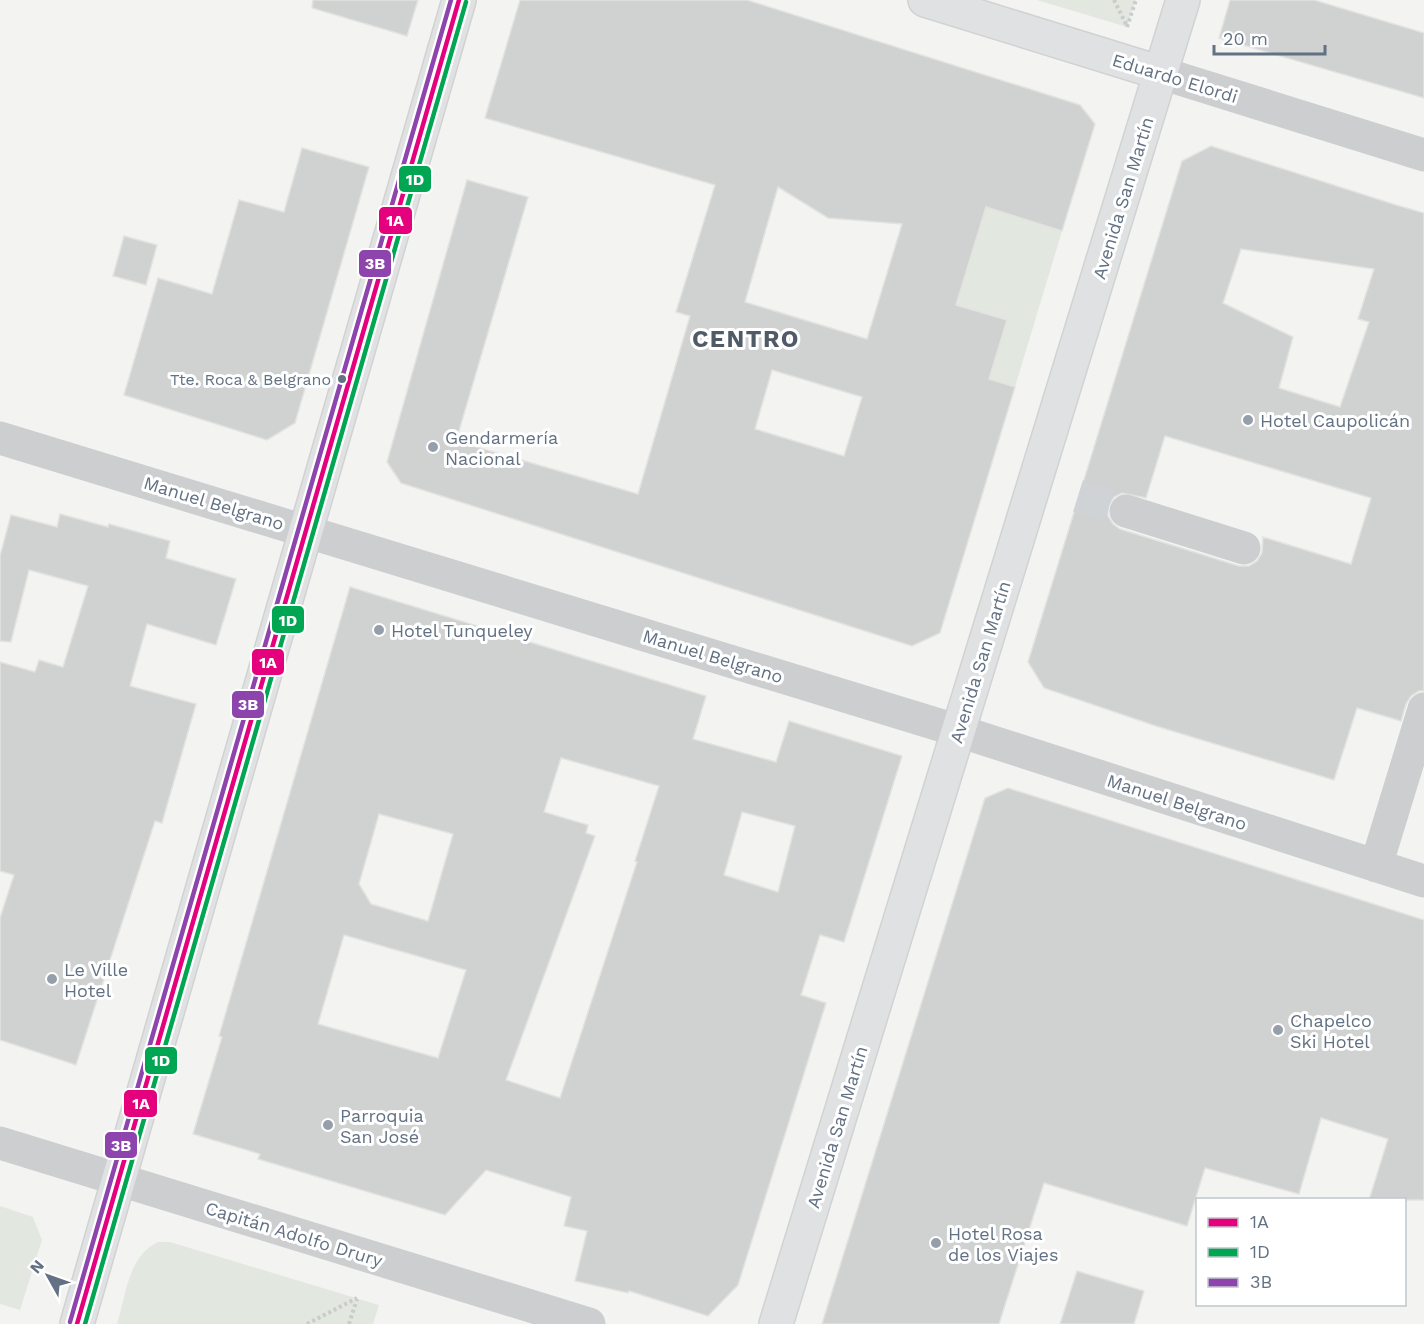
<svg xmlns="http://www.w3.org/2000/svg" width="1424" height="1324" font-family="'Work Sans',sans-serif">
<rect width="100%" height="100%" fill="#f3f4f1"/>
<!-- green -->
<path fill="#e2e7df" d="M 1037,0 L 1136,0 L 1127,27 Z
M 986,207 L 1062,231 L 1015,387 L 989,379 L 1007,321 L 956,305 Z
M 0,1206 L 33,1217 L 42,1240 L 20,1310 L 0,1304 Z
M 158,1242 L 170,1242 L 379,1305 L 373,1324 L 117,1324 C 126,1295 128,1256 158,1242 Z"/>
<!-- building -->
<path fill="#d0d1d1" stroke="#e2e3e1" stroke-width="1.5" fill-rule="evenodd" d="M 313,0 L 418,0 L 407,36 L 312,8 Z
M 520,0 L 747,0 L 1080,105 L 1095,124 L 1062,231 L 986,207 L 956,305 L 1007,320 L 989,379 L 1015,387 L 940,633 L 912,646 L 401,483 L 387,462 L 467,180 L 528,197 L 456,441 L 638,494 L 690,316 L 676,312 L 715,185 L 485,118 ZM 778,187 L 828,218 L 902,224 L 867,339 L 745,302 ZM 772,370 L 862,397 L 844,456 L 755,429 Z
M 1230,0 L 1314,0 L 1424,33 L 1424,98 L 1219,38 Z
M 1211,146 L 1396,205 L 1424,213 L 1424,691 L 1419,691 L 1411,696 L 1406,704 L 1401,721 L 1357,708 L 1334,780 L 1156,726 L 1044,688 L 1028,662 L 1182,161 ZM 1241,249 L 1374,269 L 1358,319 L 1369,322 L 1340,407 L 1279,388 L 1293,337 L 1223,303 ZM 1165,436 L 1371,498 L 1351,564 L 1263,537 L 1262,553 L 1257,561 L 1249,566 L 1239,566 L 1120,529 L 1113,524 L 1108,516 L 1108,506 L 1114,497 L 1122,493 L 1146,498 Z
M 302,148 L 369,167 L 295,423 L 267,440 L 124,395 L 158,278 L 212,294 L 239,200 L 284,212 Z
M 124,236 L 157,245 L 146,285 L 113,276 Z
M 60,514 L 108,527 L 109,524 L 170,541 L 166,558 L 236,579 L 216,645 L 147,624 L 130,686 L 196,704 L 162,823 L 155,821 L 76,1065 L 0,1040 L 0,918 L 14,875 L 0,871 L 0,662 L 35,672 L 39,660 L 63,667 L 88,586 L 29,570 L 11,642 L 0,641 L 0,556 L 11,515 L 57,527 Z
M 350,587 L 706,696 L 693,739 L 776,762 L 789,721 L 902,756 L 844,942 L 820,935 L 801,995 L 826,1003 L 738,1285 L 708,1316 L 629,1291 L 628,1293 L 575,1281 L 587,1231 L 564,1226 L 571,1197 L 486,1170 L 445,1215 L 258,1159 L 260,1154 L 193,1134 L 222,1037 L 219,1036 ZM 561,758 L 659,786 L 635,861 L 637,862 L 560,1098 L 506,1080 L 595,836 L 586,833 L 588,825 L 544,812 ZM 742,812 L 795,826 L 778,892 L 724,875 ZM 379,814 L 453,834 L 428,921 L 371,904 L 359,884 ZM 344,935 L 466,970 L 438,1058 L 318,1024 Z
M 1008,788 L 1424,920 L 1424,1200 L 1369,1200 L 1388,1139 L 1321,1118 L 1299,1194 L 1205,1168 L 1187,1226 L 1044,1183 L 999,1324 L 822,1324 L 985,798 Z
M 1077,1271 L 1144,1291 L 1134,1324 L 1060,1324 Z"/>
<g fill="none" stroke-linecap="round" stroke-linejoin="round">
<!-- minor-tunnel -->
<path stroke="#cfd3d6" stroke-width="33" stroke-dasharray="33 16" stroke-linecap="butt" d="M 1078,496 L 1126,511"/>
<defs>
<path id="major" d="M 925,0 L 1161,73
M 77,1324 L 459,0
M 776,1324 L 1183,0"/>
</defs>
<!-- major casing -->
<use href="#major" stroke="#d1d2d2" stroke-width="36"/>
<!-- path -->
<path stroke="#cbcbcc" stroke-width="4" stroke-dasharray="3 3" stroke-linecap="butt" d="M 1114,0 L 1126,24
M 1127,27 L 1136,0
M 307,1324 L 357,1298
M 349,1324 L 357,1299"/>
<!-- minor -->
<path stroke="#cdcecf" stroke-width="33" d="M 1161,73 L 1424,155
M 0,438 L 959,731 L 1424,881
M 1126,511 L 1244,548
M 1376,866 L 1424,709
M 0,1143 L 589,1324"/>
<!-- major -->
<use href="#major" stroke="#e0e1e2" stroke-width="33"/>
<defs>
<path id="bus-1" d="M 77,1324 L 459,0"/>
<path id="bus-2" d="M 85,1324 L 466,2"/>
<path id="bus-3" d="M 70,1322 L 451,0"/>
</defs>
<!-- bus-1 casing -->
<use href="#bus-1" stroke="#fff" stroke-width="9"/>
<!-- bus-2 casing -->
<use href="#bus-2" stroke="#fff" stroke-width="9"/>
<!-- bus-3 casing -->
<use href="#bus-3" stroke="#fff" stroke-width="9"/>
<!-- bus-1 -->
<use href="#bus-1" stroke="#e5007d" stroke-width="4.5"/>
<!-- bus-2 -->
<use href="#bus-2" stroke="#00a651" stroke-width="4.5"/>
<!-- bus-3 -->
<use href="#bus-3" stroke="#8e44ad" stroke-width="4.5"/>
</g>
<!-- markers -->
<circle fill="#627183" stroke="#fff" stroke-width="2" cx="342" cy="379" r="5"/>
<g fill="#959faa" stroke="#fff" stroke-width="2">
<circle cx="1248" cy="420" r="6"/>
<circle cx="433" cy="447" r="6"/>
<circle cx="379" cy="630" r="6"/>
<circle cx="52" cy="979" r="6"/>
<circle cx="1278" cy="1030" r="6"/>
<circle cx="328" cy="1125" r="6"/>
<circle cx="936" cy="1243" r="6"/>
</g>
<g text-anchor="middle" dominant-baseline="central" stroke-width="6" stroke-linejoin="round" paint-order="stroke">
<!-- bus labels -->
<g font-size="16" fill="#627183" stroke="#fff" text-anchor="end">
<text x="331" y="379">Tte. Roca &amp; Belgrano</text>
</g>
<!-- street labels -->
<g font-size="18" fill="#627183" stroke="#fff">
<text transform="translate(1175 78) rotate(17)">Eduardo Elordi</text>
<text transform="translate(1123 198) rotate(-73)">Avenida San Martín</text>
<text transform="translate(214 503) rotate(17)">Manuel Belgrano</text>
<text transform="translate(713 656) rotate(17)">Manuel Belgrano</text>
<text transform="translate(980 662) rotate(-73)">Avenida San Martín</text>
<text transform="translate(1177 802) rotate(18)">Manuel Belgrano</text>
<text transform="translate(837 1127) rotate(-73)">Avenida San Martín</text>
<text transform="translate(294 1234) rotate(17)">Capitán Adolfo Drury</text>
</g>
<!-- poi labels -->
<g font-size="18" fill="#627183" stroke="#fff" text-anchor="start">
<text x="1260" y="420">Hotel Caupolicán</text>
<text x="445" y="437">Gendarmería<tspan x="445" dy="21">Nacional</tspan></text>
<text x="391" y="630">Hotel Tunqueley</text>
<text x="64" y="969">Le Ville<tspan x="64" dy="21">Hotel</tspan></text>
<text x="1290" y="1020">Chapelco<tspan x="1290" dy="21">Ski Hotel</tspan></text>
<text x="340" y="1115">Parroquia<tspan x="340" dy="21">San José</tspan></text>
<text x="948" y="1233">Hotel Rosa<tspan x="948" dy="21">de los Viajes</tspan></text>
</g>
<!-- district labels -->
<g font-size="24" font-weight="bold" letter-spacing="1.5" fill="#515b68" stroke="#fff">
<text x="746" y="339">CENTRO</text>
</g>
</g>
<g stroke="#fff" stroke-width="2">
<rect x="398" y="165" width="34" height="28" rx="6" fill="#00a651"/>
<rect x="378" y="206" width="35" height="29" rx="6" fill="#e5007d"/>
<rect x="358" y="249" width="34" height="29" rx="6" fill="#8e44ad"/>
<rect x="271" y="605" width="34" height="29" rx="6" fill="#00a651"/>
<rect x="251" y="648" width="34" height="28" rx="6" fill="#e5007d"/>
<rect x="231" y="690" width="34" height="29" rx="6" fill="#8e44ad"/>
<rect x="144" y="1046" width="34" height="29" rx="6" fill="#00a651"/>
<rect x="123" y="1089" width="35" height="29" rx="6" fill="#e5007d"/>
<rect x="104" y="1131" width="34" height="28" rx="6" fill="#8e44ad"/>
</g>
<g font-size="16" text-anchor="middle" font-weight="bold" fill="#fff">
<text x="415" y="185">1D</text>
<text x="395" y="226">1A</text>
<text x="375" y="269">3B</text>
<text x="288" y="626">1D</text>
<text x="268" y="668">1A</text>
<text x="248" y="710">3B</text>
<text x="161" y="1066">1D</text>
<text x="141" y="1109">1A</text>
<text x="121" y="1151">3B</text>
</g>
<!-- legend -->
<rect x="1196" y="1198" width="210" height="108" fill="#ffffff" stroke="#c0c6cd" stroke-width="1.5"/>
<rect x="1208" y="1218" width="30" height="9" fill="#e5007d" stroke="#c0c6cd" stroke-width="1.5"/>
<text x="1250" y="1228" font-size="18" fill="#627183">1A</text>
<rect x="1208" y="1248" width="30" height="9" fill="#00a651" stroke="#c0c6cd" stroke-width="1.5"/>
<text x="1250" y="1258" font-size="18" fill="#627183">1D</text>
<rect x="1208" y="1278" width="30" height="9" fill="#8e44ad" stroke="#c0c6cd" stroke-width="1.5"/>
<text x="1250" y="1288" font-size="18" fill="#627183">3B</text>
<!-- north arrow -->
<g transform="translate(48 1276) rotate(310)" stroke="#ffffff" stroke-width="4.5" paint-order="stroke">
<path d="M0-4.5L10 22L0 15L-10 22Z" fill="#627183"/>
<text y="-9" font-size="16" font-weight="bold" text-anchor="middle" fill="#627183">N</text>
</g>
<!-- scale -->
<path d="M1214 45v9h111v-9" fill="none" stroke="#627183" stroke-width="3"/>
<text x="1223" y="45" font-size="18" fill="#627183" stroke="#ffffff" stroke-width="4.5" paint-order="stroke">20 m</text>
</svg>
